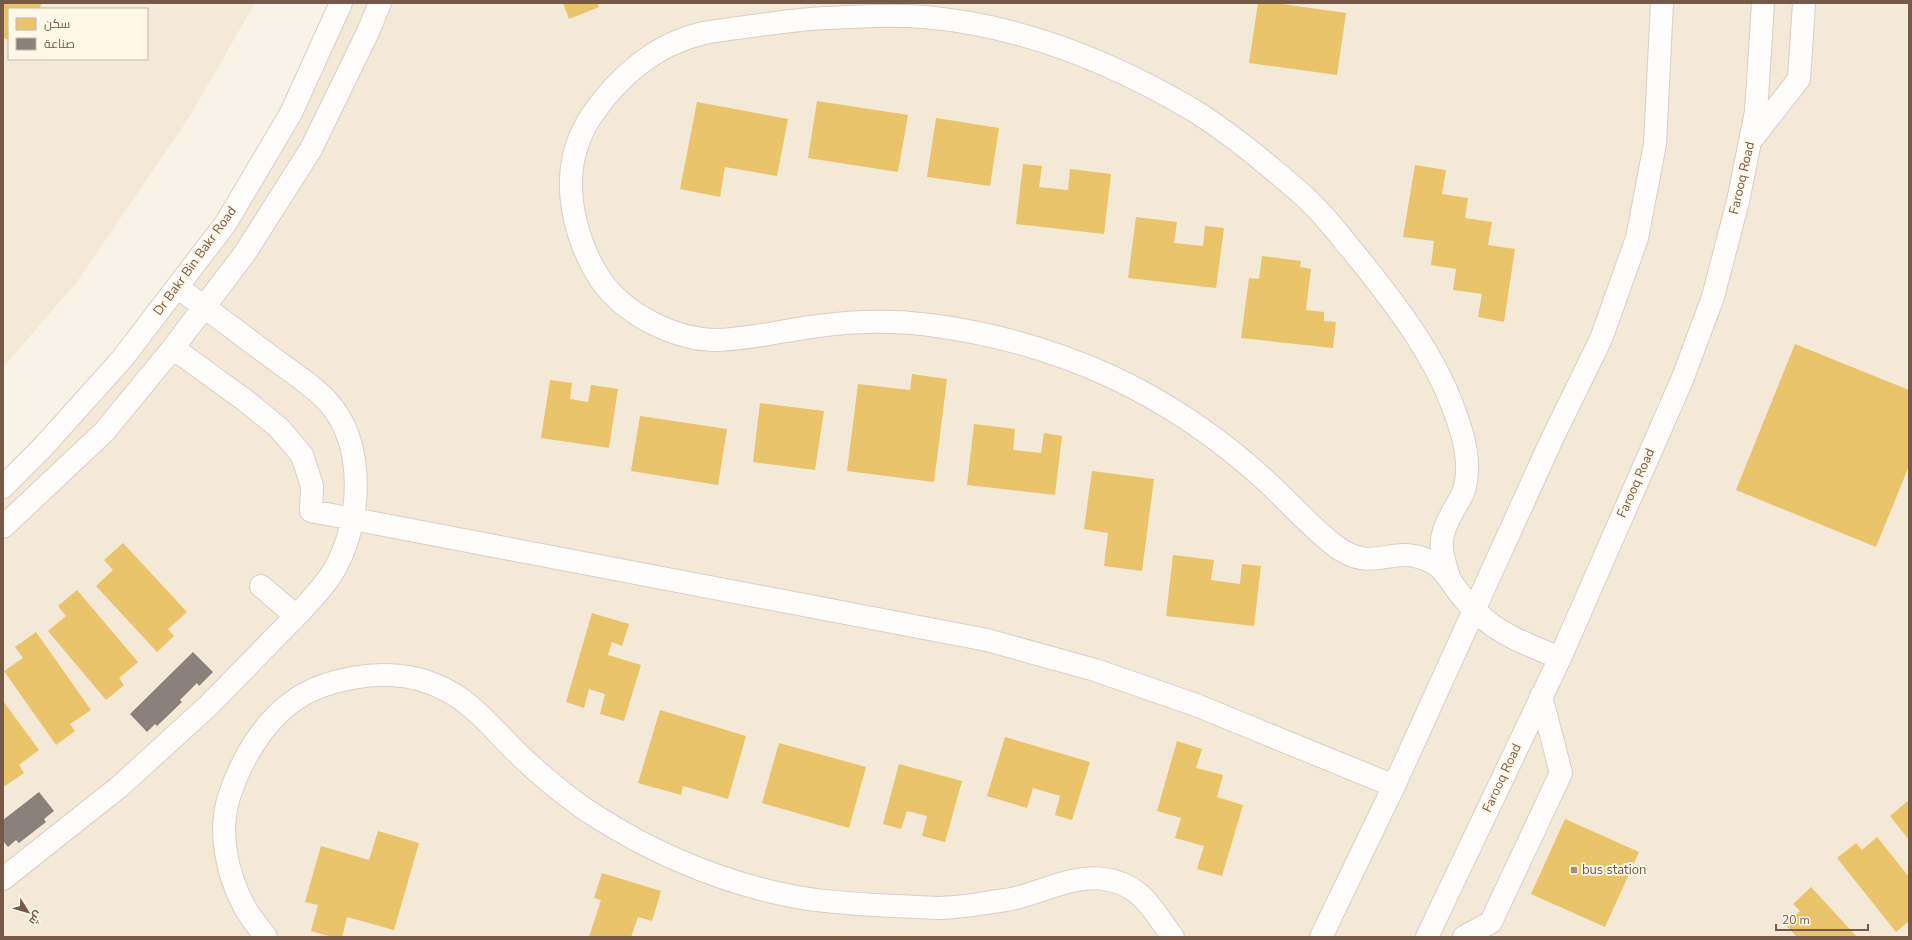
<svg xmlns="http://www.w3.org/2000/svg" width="1912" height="940" font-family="'Nunito Sans',Cairo,sans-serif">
<rect width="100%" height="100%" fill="#f8f2e7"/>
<!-- residential -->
<path fill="#f4e8d7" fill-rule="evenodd" d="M 3,3 L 255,3 L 188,119 L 76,283 L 3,367 ZM 9,9 L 147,9 L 147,59 L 9,59 Z
M 350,3 L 1909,3 L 1909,937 L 3,937 L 3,499 L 48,453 L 125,368 Z"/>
<!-- homes -->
<path fill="#e9c46a" d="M 3,3 L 42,3 L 39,9 L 9,9 L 9,40 L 3,38 Z
M 563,3 L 597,3 L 599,7 L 569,19 Z
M 1258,3 L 1275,3 L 1346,13 L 1337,75 L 1249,63 Z
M 817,101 L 908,115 L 898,172 L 808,158 Z
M 697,102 L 788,119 L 777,176 L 725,167 L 720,197 L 680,189 Z
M 936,118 L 999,128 L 990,186 L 927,177 Z
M 1023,164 L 1042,166 L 1039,187 L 1068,190 L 1070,169 L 1111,174 L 1104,234 L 1016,224 Z
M 1415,165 L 1446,170 L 1442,194 L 1468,198 L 1465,218 L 1492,222 L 1488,245 L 1515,249 L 1504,322 L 1478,317 L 1482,294 L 1453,290 L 1456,269 L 1431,265 L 1434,241 L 1403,237 Z
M 1136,217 L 1177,222 L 1174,243 L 1203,246 L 1205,226 L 1224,228 L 1216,288 L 1128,278 Z
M 1262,256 L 1301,261 L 1300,267 L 1311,269 L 1306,310 L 1324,312 L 1324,321 L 1336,322 L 1333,348 L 1241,338 L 1249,278 L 1259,279 Z
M 1795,344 L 1909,390 L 1909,466 L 1876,547 L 1736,490 Z
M 912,374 L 947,379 L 934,482 L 847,471 L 858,384 L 910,390 Z
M 550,380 L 572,383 L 570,399 L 588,402 L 591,385 L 618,389 L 609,448 L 541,438 Z
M 760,403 L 824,411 L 815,470 L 753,462 Z
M 640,416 L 727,429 L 718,485 L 631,471 Z
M 974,424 L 1015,429 L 1013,450 L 1041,453 L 1044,433 L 1062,436 L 1055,495 L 967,485 Z
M 1092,471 L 1154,479 L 1142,571 L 1104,566 L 1108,533 L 1084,529 Z
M 123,543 L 187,612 L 168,629 L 174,636 L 157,652 L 96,586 L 113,570 L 104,560 Z
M 1173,555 L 1214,560 L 1211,580 L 1240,584 L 1242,564 L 1261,566 L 1254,626 L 1166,616 Z
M 77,590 L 138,662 L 119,678 L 124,685 L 106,700 L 48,631 L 66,616 L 58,606 Z
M 592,613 L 629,624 L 622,646 L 612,642 L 608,655 L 641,665 L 624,721 L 600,714 L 605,694 L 589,689 L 584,708 L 566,702 Z
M 36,632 L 91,710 L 70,724 L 75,731 L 56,745 L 4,671 L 23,658 L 15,647 Z
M 3,701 L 39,750 L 19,765 L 24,773 L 5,786 L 3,783 Z
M 660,710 L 746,736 L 728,799 L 683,786 L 681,795 L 638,783 Z
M 1005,737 L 1090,762 L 1072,820 L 1055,815 L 1060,796 L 1033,788 L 1027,808 L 987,796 Z
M 1177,741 L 1202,749 L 1196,768 L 1223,775 L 1217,797 L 1243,805 L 1222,876 L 1197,869 L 1204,846 L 1175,838 L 1181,818 L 1157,811 Z
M 779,743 L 866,767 L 849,828 L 762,803 Z
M 899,764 L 962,781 L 945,842 L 922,836 L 927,816 L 907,811 L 901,829 L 883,824 Z
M 1909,800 L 1909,840 L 1890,816 Z
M 1565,819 L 1639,852 L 1605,927 L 1531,894 Z
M 378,831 L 419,843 L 394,930 L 347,917 L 342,937 L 332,937 L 311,931 L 318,905 L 305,902 L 321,846 L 369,860 Z
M 1877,837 L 1909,877 L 1909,921 L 1896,932 L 1837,858 L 1856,843 L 1862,850 Z
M 602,873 L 661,891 L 652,921 L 638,917 L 631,937 L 589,937 L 601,900 L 594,898 Z
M 1811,887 L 1857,937 L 1797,937 L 1785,924 L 1800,911 L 1793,904 Z"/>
<!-- industry -->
<path fill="#8a817c" d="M 193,652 L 213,672 L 199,686 L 197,683 L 180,700 L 182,702 L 157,726 L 155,724 L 147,732 L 130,714 Z
M 39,792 L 54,811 L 44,819 L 46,822 L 19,843 L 16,840 L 8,847 L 3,841 L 3,820 Z"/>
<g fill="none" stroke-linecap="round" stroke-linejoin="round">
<defs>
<path id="minor" d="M 1752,139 L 1799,79 L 1804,3
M 177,287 C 210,311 242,335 274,359 C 292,372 315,387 329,403 C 366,446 361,519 336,567 C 326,585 310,601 296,616
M 173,348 L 246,401 L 279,428 L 302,455 L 312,486 L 311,511 L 987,640 L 1095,670 L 1196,705 L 1394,786
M 3,487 L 42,448 L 122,359 L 226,223 L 291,113 L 341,3
M 3,527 L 104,432 L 173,348 L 245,253 L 311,149 L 368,32 L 380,3
M 1448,574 C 1440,549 1438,538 1451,515 C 1453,510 1461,498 1463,493 C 1473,465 1463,433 1453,407 C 1433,353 1396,305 1360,260 C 1344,241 1329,220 1311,203 C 1303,194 1292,186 1283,178 C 1255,154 1225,130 1193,110 C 1112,62 1019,25 924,17 C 886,14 849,17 811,19 C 786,21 762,25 737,28 C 725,30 711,31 700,34 C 655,45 618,77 592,115 C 567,152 566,192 579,234 C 584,250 591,265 600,279 C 625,315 675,340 718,340 C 751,339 785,330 818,326 C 855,321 893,320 930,325 C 992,333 1053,350 1110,376 C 1166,402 1219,438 1265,480 C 1289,502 1312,529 1338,548 C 1373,572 1390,547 1422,558 C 1446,565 1450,584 1465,600 C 1471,607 1477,612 1483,618 C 1505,637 1534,647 1560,658
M 3,879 L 119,787 L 208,706 L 296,616 L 261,586
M 266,937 C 258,927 250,917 244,906 C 227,874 218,832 229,797 C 244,751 274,703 322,686 C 374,668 426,670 470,706 C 491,724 508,745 528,763 C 550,783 573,802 597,817 C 654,853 717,880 782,894 C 812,901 844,903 875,905 C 896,906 917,907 938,908 C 960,908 984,903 1006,900 C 1038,895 1070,874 1104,879 C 1142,884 1152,910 1173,937
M 1321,937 L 1394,786 L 1552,439 L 1601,339 L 1637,238 L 1655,144 L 1662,3
M 1427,937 L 1560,658 L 1682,380 L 1713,297 L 1738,201 L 1756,112 L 1763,3
M 1464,937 L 1491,922 L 1561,773 L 1541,696"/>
</defs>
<!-- minor casing -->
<use href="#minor" stroke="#d9cfc5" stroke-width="24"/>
<!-- minor -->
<use href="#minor" stroke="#fefdfb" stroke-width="22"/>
</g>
<!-- markers -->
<rect fill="#a48f7e" stroke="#fff7e8" stroke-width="1.5" x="1570" y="866" width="8" height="8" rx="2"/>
<g text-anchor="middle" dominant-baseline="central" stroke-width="4" stroke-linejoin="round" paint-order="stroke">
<!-- street labels -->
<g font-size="13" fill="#765946" stroke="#fff7e8">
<text transform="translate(1742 178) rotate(-77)">Farooq Road</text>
<text transform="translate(195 261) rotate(-54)">Dr Bakr Bin Bakr Road</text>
<text transform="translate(1636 483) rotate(-66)">Farooq Road</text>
<text transform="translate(1502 778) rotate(-65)">Farooq Road</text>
</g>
<!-- poi labels -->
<g font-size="13" fill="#765946" stroke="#fff7e8" text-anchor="start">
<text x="1582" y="870">bus station</text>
</g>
</g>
<!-- border -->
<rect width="1912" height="940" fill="none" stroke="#765946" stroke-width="8"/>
<!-- legend -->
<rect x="8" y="8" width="140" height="52" fill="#fff7e8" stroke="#c8b8a7"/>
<rect x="16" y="18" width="20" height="12" fill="#e9c46a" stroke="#c8b8a7"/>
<text x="44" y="28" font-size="12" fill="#765946">سكن</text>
<rect x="16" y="38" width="20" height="12" fill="#8a817c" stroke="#c8b8a7"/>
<text x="44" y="48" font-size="12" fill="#765946">صناعة</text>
<!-- north arrow -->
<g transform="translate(28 912) rotate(127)" stroke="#fff7e8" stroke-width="3" paint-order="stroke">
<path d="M0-3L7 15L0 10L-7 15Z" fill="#765946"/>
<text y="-6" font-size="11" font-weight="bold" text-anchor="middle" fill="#765946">ش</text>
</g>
<!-- scale -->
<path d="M1776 924v6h92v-6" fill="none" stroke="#765946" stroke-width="2"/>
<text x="1782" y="924" font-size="12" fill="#765946" stroke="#fff7e8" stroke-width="3" paint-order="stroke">20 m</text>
</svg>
